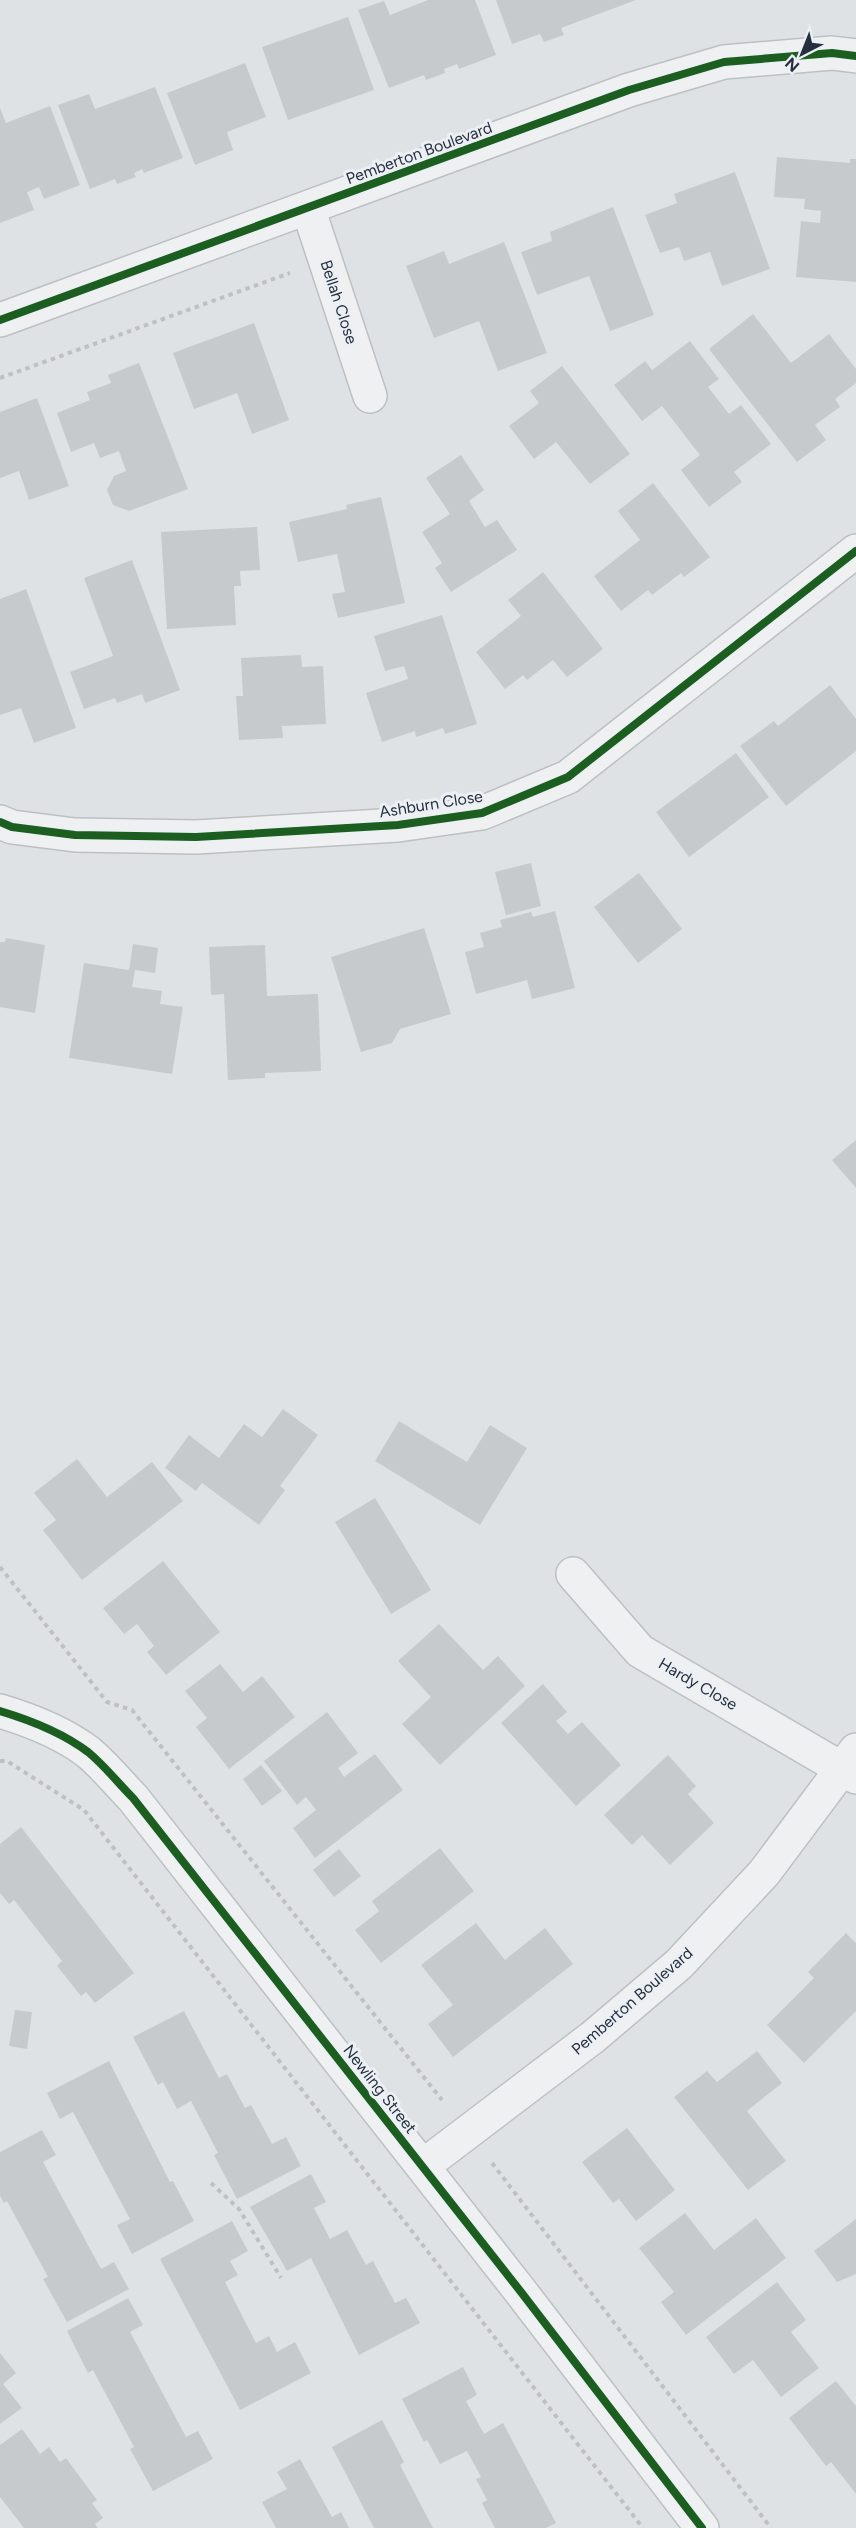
<svg xmlns="http://www.w3.org/2000/svg" width="856" height="2528" font-family="Figtree,sans-serif">
<rect width="100%" height="100%" fill="#dfe2e5"/>
<!-- building -->
<path fill="#c7cacd" d="M 428,0 L 475,0 L 496,55 L 459,69 L 457,64 L 444,69 L 445,73 L 426,80 L 424,75 L 389,88 L 358,10 L 384,1 L 390,15 Z
M 496,0 L 636,0 L 561,28 L 564,35 L 544,42 L 540,34 L 512,44 Z
M 348,17 L 374,90 L 288,120 L 262,47 Z
M 245,63 L 266,117 L 227,132 L 233,150 L 195,165 L 167,93 Z
M 155,87 L 183,158 L 144,173 L 142,169 L 134,173 L 136,177 L 117,184 L 115,179 L 90,189 L 58,105 L 89,94 L 95,109 Z
M 50,106 L 80,185 L 44,199 L 39,187 L 27,192 L 34,210 L 0,223 L 0,108 L 6,123 Z
M 777,157 L 850,163 L 850,159 L 856,159 L 856,282 L 796,277 L 801,221 L 820,223 L 821,211 L 804,209 L 805,199 L 774,197 Z
M 735,172 L 770,269 L 722,286 L 710,252 L 684,261 L 679,247 L 660,253 L 645,215 L 677,203 L 674,194 Z
M 613,207 L 654,315 L 610,331 L 589,276 L 537,295 L 521,252 L 552,241 L 550,232 Z
M 504,242 L 547,353 L 498,371 L 479,321 L 434,338 L 406,266 L 444,251 L 449,264 Z
M 753,314 L 791,363 L 829,334 L 856,369 L 856,383 L 835,399 L 840,407 L 815,425 L 826,440 L 797,462 L 709,349 Z
M 254,323 L 289,420 L 252,434 L 237,393 L 194,409 L 173,353 Z
M 690,341 L 719,379 L 708,387 L 729,414 L 741,405 L 771,444 L 734,472 L 742,482 L 709,507 L 681,470 L 700,455 L 662,406 L 642,421 L 614,385 L 645,361 L 652,370 Z
M 139,363 L 188,489 L 129,511 L 113,505 L 107,490 L 114,476 L 126,471 L 119,451 L 100,458 L 94,443 L 71,452 L 57,413 L 90,400 L 87,392 L 111,383 L 108,375 Z
M 562,366 L 630,454 L 590,484 L 556,442 L 534,459 L 509,426 L 539,403 L 530,391 Z
M 37,398 L 69,486 L 29,500 L 19,471 L 0,478 L 0,412 Z
M 461,455 L 484,490 L 469,501 L 485,527 L 497,520 L 517,550 L 451,592 L 435,568 L 442,563 L 422,532 L 450,514 L 426,478 Z
M 653,483 L 710,557 L 684,577 L 681,573 L 652,595 L 648,590 L 621,611 L 594,576 L 640,540 L 618,511 Z
M 381,497 L 405,603 L 338,618 L 332,594 L 345,592 L 337,554 L 298,562 L 289,522 L 347,509 L 346,505 Z
M 257,527 L 260,570 L 240,571 L 241,586 L 234,586 L 236,625 L 167,629 L 161,532 Z
M 132,560 L 180,690 L 145,703 L 142,694 L 117,703 L 115,698 L 84,709 L 70,672 L 113,656 L 84,578 Z
M 543,572 L 603,649 L 567,677 L 553,660 L 527,680 L 523,675 L 505,689 L 476,652 L 521,616 L 508,600 Z
M 26,589 L 76,728 L 34,743 L 21,708 L 0,715 L 0,599 Z
M 442,615 L 477,724 L 445,734 L 443,728 L 416,737 L 415,731 L 382,742 L 366,693 L 408,679 L 404,666 L 385,671 L 374,636 Z
M 301,655 L 302,667 L 323,666 L 326,724 L 282,726 L 283,738 L 239,740 L 236,696 L 243,696 L 241,658 Z
M 830,685 L 856,719 L 856,751 L 786,806 L 740,746 L 774,721 L 778,726 Z
M 736,753 L 769,797 L 689,857 L 656,812 Z
M 531,863 L 541,906 L 506,915 L 495,872 Z
M 639,873 L 682,929 L 638,963 L 594,907 Z
M 555,911 L 575,988 L 532,999 L 527,980 L 476,994 L 465,952 L 484,947 L 480,933 L 502,927 L 500,920 L 531,912 L 533,917 Z
M 424,928 L 451,1014 L 400,1029 L 392,1043 L 361,1052 L 331,957 Z
M 6,938 L 45,945 L 35,1013 L 0,1007 L 0,942 L 5,942 Z
M 133,944 L 158,948 L 155,973 L 135,970 L 132,987 L 162,991 L 160,1004 L 183,1007 L 172,1074 L 69,1058 L 84,963 L 129,970 Z
M 265,945 L 267,996 L 318,994 L 321,1071 L 265,1073 L 265,1078 L 228,1080 L 224,994 L 211,995 L 209,947 Z
M 856,1140 L 856,1188 L 832,1160 Z
M 283,1409 L 318,1435 L 280,1486 L 285,1490 L 259,1525 L 202,1483 L 196,1491 L 165,1468 L 189,1435 L 219,1458 L 244,1424 L 262,1437 Z
M 399,1421 L 467,1462 L 490,1425 L 527,1448 L 480,1525 L 375,1461 Z
M 77,1459 L 107,1497 L 152,1462 L 183,1501 L 82,1580 L 43,1530 L 56,1520 L 34,1493 Z
M 375,1498 L 431,1590 L 391,1614 L 335,1522 Z
M 163,1561 L 220,1632 L 166,1675 L 147,1652 L 154,1646 L 137,1624 L 124,1634 L 103,1608 Z
M 439,1624 L 483,1670 L 498,1656 L 525,1686 L 440,1765 L 402,1724 L 431,1697 L 398,1661 Z
M 220,1664 L 243,1692 L 262,1676 L 295,1717 L 229,1769 L 196,1727 L 207,1718 L 185,1691 Z
M 543,1684 L 567,1712 L 556,1721 L 568,1734 L 582,1722 L 621,1765 L 576,1806 L 501,1723 Z
M 327,1712 L 358,1753 L 338,1768 L 344,1777 L 375,1754 L 403,1790 L 315,1858 L 293,1828 L 316,1810 L 306,1797 L 297,1805 L 264,1761 Z
M 668,1755 L 696,1786 L 688,1794 L 714,1823 L 670,1865 L 642,1835 L 632,1845 L 604,1815 Z
M 261,1765 L 282,1791 L 262,1806 L 243,1779 Z
M 21,1827 L 134,1973 L 95,2003 L 86,1992 L 81,1996 L 57,1966 L 62,1961 L 14,1900 L 9,1904 L 0,1893 L 0,1844 Z
M 440,1848 L 474,1891 L 381,1963 L 355,1930 L 379,1911 L 372,1901 Z
M 339,1849 L 361,1876 L 334,1897 L 313,1870 Z
M 476,1923 L 505,1960 L 545,1928 L 573,1964 L 453,2057 L 428,2024 L 453,2005 L 421,1965 Z
M 846,1933 L 856,1943 L 856,2011 L 804,2063 L 767,2025 L 814,1978 L 808,1972 Z
M 15,2010 L 32,2012 L 27,2049 L 9,2046 Z
M 184,2011 L 219,2078 L 227,2074 L 245,2108 L 251,2105 L 272,2144 L 286,2137 L 301,2166 L 237,2199 L 214,2155 L 218,2153 L 191,2101 L 177,2109 L 163,2082 L 158,2085 L 133,2037 Z
M 757,2051 L 782,2083 L 747,2111 L 786,2161 L 748,2190 L 674,2097 L 707,2071 L 717,2082 Z
M 109,2061 L 170,2182 L 173,2181 L 194,2221 L 132,2254 L 117,2225 L 130,2219 L 73,2112 L 60,2119 L 47,2093 Z
M 627,2128 L 675,2190 L 636,2221 L 619,2199 L 613,2203 L 582,2162 Z
M 42,2130 L 56,2155 L 43,2162 L 101,2269 L 114,2262 L 129,2289 L 67,2322 L 43,2279 L 48,2277 L 7,2201 L 4,2203 L 0,2196 L 0,2152 Z
M 311,2174 L 326,2202 L 314,2208 L 330,2239 L 347,2230 L 366,2265 L 373,2261 L 395,2303 L 406,2298 L 420,2323 L 359,2355 L 311,2258 L 287,2271 L 250,2207 Z
M 685,2213 L 714,2250 L 756,2218 L 786,2258 L 686,2335 L 661,2302 L 674,2292 L 639,2248 Z
M 856,2219 L 856,2274 L 837,2282 L 814,2251 Z
M 232,2221 L 248,2251 L 230,2261 L 238,2275 L 225,2282 L 256,2343 L 269,2336 L 277,2352 L 295,2342 L 311,2373 L 240,2410 L 160,2259 Z
M 777,2282 L 806,2320 L 791,2332 L 819,2368 L 781,2397 L 753,2360 L 734,2374 L 706,2337 Z
M 128,2298 L 143,2325 L 130,2332 L 186,2437 L 198,2431 L 213,2459 L 153,2491 L 130,2449 L 134,2447 L 93,2370 L 88,2373 L 67,2331 Z
M 0,2353 L 16,2373 L 3,2384 L 22,2408 L 0,2424 Z
M 463,2367 L 477,2395 L 466,2401 L 484,2434 L 503,2423 L 556,2523 L 546,2528 L 495,2528 L 482,2503 L 487,2500 L 476,2479 L 481,2477 L 467,2451 L 440,2464 L 427,2440 L 424,2442 L 402,2399 Z
M 836,2381 L 856,2406 L 856,2494 L 831,2462 L 826,2466 L 789,2418 Z
M 382,2420 L 404,2462 L 400,2465 L 433,2528 L 374,2528 L 332,2447 Z
M 22,2429 L 40,2454 L 49,2447 L 60,2462 L 66,2458 L 97,2500 L 92,2503 L 103,2518 L 95,2524 L 98,2528 L 24,2528 L 0,2497 L 0,2445 Z
M 300,2459 L 332,2517 L 341,2512 L 349,2528 L 276,2528 L 262,2502 L 287,2489 L 277,2472 Z"/>
<g fill="none" stroke-linecap="round" stroke-linejoin="round">
<defs>
<path id="minor" d="M 308,208 L 370,396
M 0,320 L 629,90 L 724,62 L 832,53 L 856,56
M 0,822 L 12,827 L 75,835 L 196,837 L 398,825 L 482,813 L 568,777 L 856,551
M 573,1574 L 640,1651 L 856,1777
M 423,2166 L 593,2037 L 679,1964 L 764,1873 L 856,1750"/>
<path id="tertiary" d="M 0,1711 C 30,1720 63,1733 88,1752 C 104,1765 119,1784 133,1798 L 521,2292 L 702,2528"/>
</defs>
<!-- minor casing -->
<use href="#minor" stroke="#bdc0c3" stroke-width="36"/>
<!-- tertiary casing -->
<use href="#tertiary" stroke="#bdc0c3" stroke-width="36"/>
<!-- path -->
<path stroke="#bec0c5" stroke-width="4" stroke-dasharray="4.5 4.5" stroke-linecap="butt" d="M 0,378 L 290,273
M 0,1567 L 107,1702 L 132,1710 L 442,2100
M 0,1761 L 7,1761 L 84,1810 L 643,2528
M 492,2163 L 771,2528
M 211,2183 L 239,2209 L 281,2278"/>
<!-- minor -->
<use href="#minor" stroke="#eff0f1" stroke-width="33"/>
<!-- tertiary -->
<use href="#tertiary" stroke="#eff0f1" stroke-width="33"/>
<defs>
<path id="cycleway" d="M 0,320 L 629,90 L 724,62 L 832,53 L 856,56
M 0,822 L 12,827 L 75,835 L 196,837 L 398,825 L 482,813 L 568,777 L 856,551
M 0,1711 C 30,1720 63,1733 88,1752 C 104,1765 119,1784 133,1798 L 521,2292 L 702,2528"/>
</defs>
<!-- cycleway casing -->
<use href="#cycleway" stroke="#ecf0f5" stroke-width="11"/>
<!-- cycleway -->
<use href="#cycleway" stroke="#1b5e20" stroke-width="8"/>
</g>
<g text-anchor="middle" dominant-baseline="central" stroke-width="6" stroke-linejoin="round" paint-order="stroke">
<!-- street labels -->
<g font-size="16" fill="#262f3e" stroke="#ecf0f5">
<text transform="translate(419 153) rotate(-20)">Pemberton Boulevard</text>
<text transform="translate(339 302) rotate(72)">Bellah Close</text>
<text transform="translate(431 804) rotate(-9)">Ashburn Close</text>
<text transform="translate(698 1684) rotate(30)">Hardy Close</text>
<text transform="translate(632 2001) rotate(-41)">Pemberton Boulevard</text>
<text transform="translate(380 2089) rotate(52)">Newling Street</text>
</g>
</g>
<!-- north arrow -->
<g transform="translate(802 54) rotate(222)" stroke="#ecf0f5" stroke-width="4.5" paint-order="stroke">
<path d="M0-4.5L10 22L0 15L-10 22Z" fill="#262f3e"/>
<text y="-9" font-size="16" font-weight="bold" text-anchor="middle" fill="#262f3e">N</text>
</g>
</svg>
